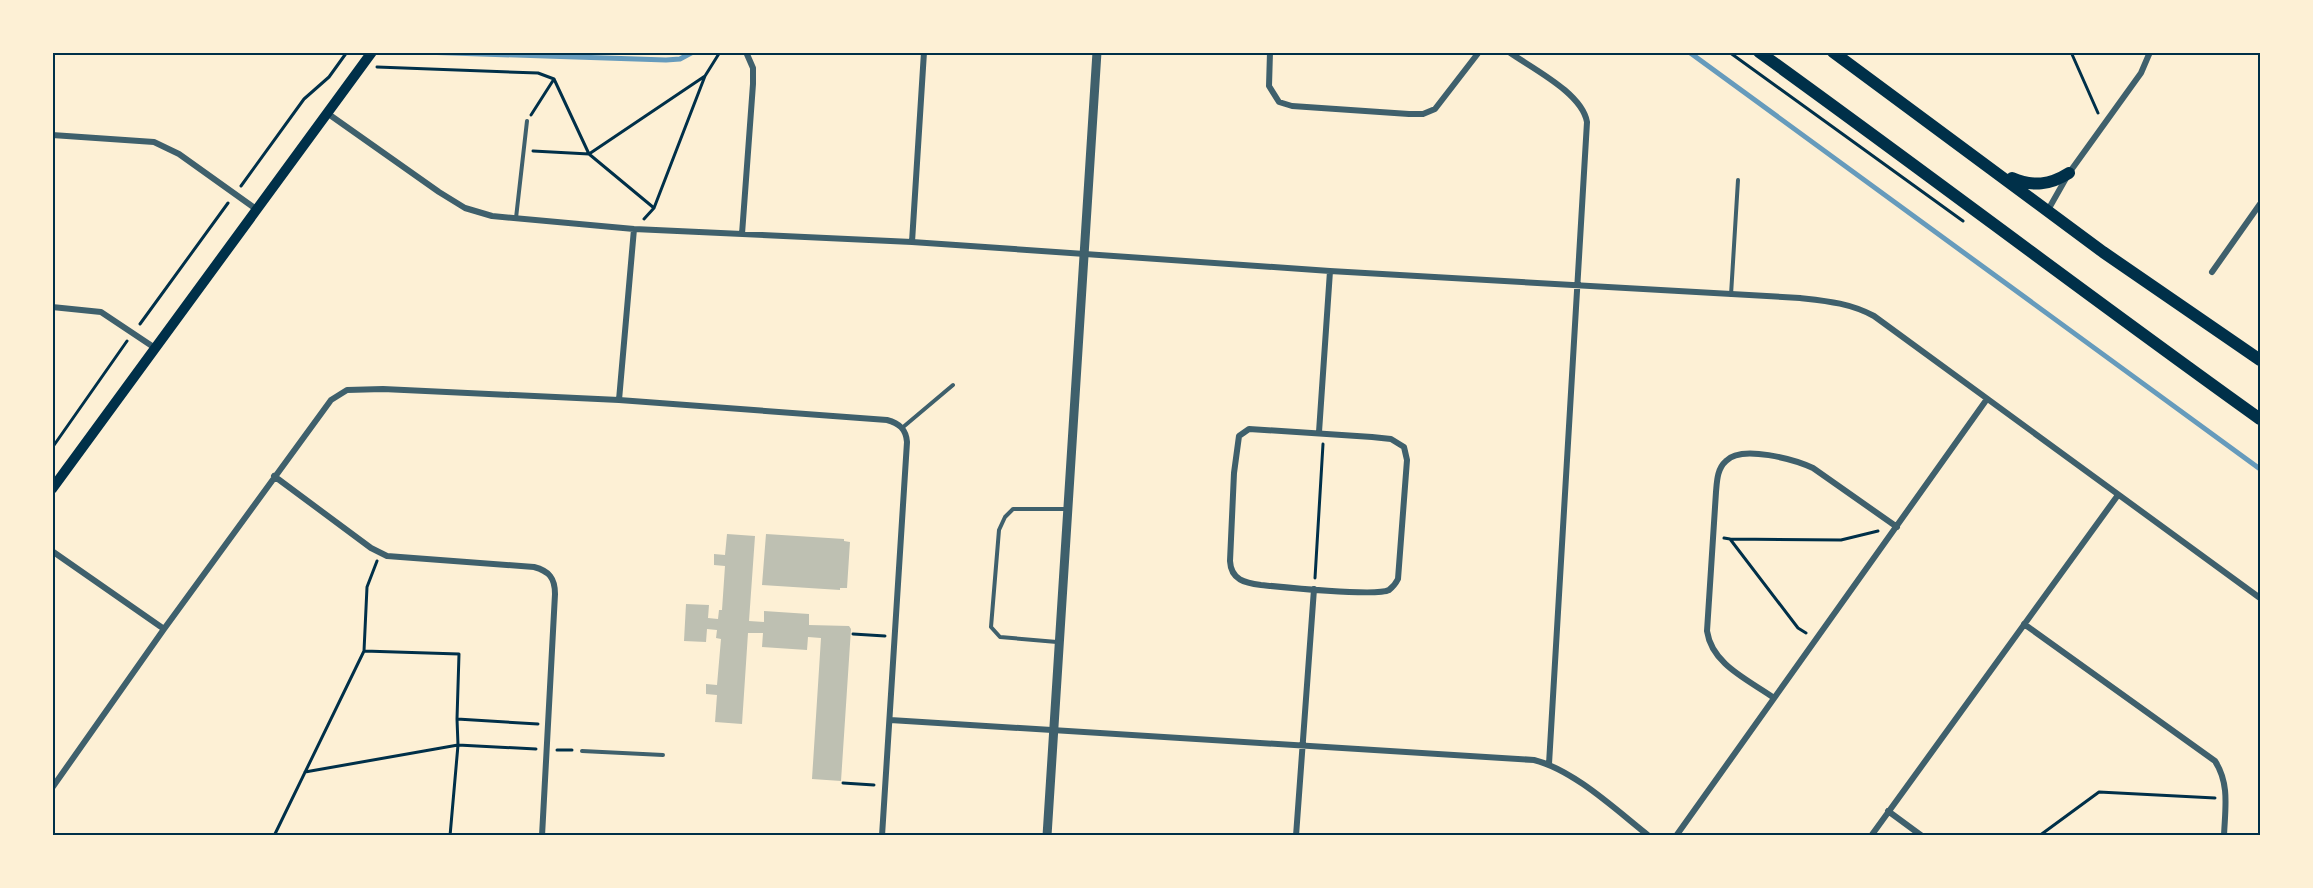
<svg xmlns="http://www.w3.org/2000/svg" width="2313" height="888" font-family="'Archivo Narrow',sans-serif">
<rect width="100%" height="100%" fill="#fdf0d5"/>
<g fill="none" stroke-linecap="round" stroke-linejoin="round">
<!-- stream -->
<path stroke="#669bbc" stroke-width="5" d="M 422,52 L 666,60 L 680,59 L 693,52
M 1689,52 L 2260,469"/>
</g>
<!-- building -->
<path fill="#bec0b2" d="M 727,534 L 755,536 L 749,621 L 764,622 L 764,611 L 809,614 L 809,625 L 849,626 L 851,629 L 841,781 L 812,779 L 821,638 L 808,637 L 807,650 L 762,647 L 763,633 L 748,633 L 742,724 L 715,722 L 717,695 L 706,694 L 706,684 L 717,685 L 721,639 L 716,638 L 717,630 L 707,629 L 706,642 L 684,641 L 686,604 L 709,605 L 708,618 L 718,619 L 719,610 L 722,610 L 725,566 L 714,565 L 714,554 L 725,555 Z
M 766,534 L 844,539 L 844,541 L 850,542 L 847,588 L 840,588 L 840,590 L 762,585 Z"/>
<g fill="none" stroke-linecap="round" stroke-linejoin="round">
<!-- path -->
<path stroke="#003049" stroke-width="3" d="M 1729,52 L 1963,221
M 2071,52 L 2098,113
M 377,67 L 538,73 L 554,79 L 531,115
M 554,79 L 589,154 L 654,208
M 533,151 L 589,154 L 705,76
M 241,186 L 304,99 L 329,77 L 347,52
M 644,219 L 654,208 L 705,76 L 720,52
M 140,324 L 228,203
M 52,448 L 127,341
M 1724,538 L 1730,539 L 1798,628 L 1806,633
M 1730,539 L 1841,540 L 1878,531
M 377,561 L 367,587 L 364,651 L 459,654 L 457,719 L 538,724
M 1315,578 L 1323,444
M 853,634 L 885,636
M 557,750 L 572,750
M 305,772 L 458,745 L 457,719
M 843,783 L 874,785
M 274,836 L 364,651
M 450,836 L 458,745 L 536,749
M 2039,836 L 2099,792 L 2215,798"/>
<!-- service -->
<path stroke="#3f606c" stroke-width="4" d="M 516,218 L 527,121
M 1731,295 L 1738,180
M 902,428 L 953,385
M 1057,642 L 1000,637 L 991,627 L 999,530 L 1005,517 L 1013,509 L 1066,509
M 582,751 L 663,755"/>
<!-- minor -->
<path stroke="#3f606c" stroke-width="6" d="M 1270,52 L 1269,86 L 1279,102 L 1292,106 L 1409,114 L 1423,114 L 1435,109 L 1479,52
M 1509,52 C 1533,69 1582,93 1587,122 L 1549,764
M 327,113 L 439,192 L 465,208 L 492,216 L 634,229 L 912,242 L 1330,271 L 1800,298 C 1827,301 1850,303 1874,316 L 2260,598
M 52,135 L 154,142 L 179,154 L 256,209
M 2048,210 L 2069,173 L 2141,73 L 2150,52
M 742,234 L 753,84 L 753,68 L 746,52
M 912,242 L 924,52
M 2212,272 L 2260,204
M 52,307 L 101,312 L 155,348
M 619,400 L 634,229
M 1249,429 L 1372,437 L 1391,439 L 1404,447 L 1407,460 L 1398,579 C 1396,583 1393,587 1389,590 C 1376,597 1282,587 1261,585 C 1245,583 1231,580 1230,561 L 1234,473 L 1239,436 Z
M 1319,432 L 1330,271
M 274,476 L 371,548 L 387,556 L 534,567 C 549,571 555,578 555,594 L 542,836
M 52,551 L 164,629
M 2024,624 L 2215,761 C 2230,784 2225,809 2224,836
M 1774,698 C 1749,680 1712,665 1707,631 L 1716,492 C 1717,481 1717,469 1726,461 C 1741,444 1796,460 1813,468 L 1897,527
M 890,720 L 1534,760 C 1574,770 1616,810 1649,836
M 52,788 L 164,629 L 331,400 L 347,390 L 383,389 L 619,400 L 887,420 C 899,423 906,429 907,442 L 882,836
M 1888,811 L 1922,836
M 1296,836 L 1314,589
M 1676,836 L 1987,399
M 1871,836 L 2118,495"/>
<!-- tertiary -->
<path stroke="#3f606c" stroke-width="9" d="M 1047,836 L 1097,52"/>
<!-- secondary -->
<path stroke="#003049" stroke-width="10" d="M 52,489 L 372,52"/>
<!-- primary -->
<path stroke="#003049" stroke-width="12" d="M 1759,52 C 1927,173 2092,299 2260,419
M 1833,52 L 2103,252 L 2260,360
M 2012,178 C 2033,187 2050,185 2069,173"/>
</g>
<!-- border -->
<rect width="2313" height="888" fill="none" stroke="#fdf0d5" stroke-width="108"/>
<rect x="54" y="54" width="2205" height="780" fill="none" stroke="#003049" stroke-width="2"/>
</svg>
